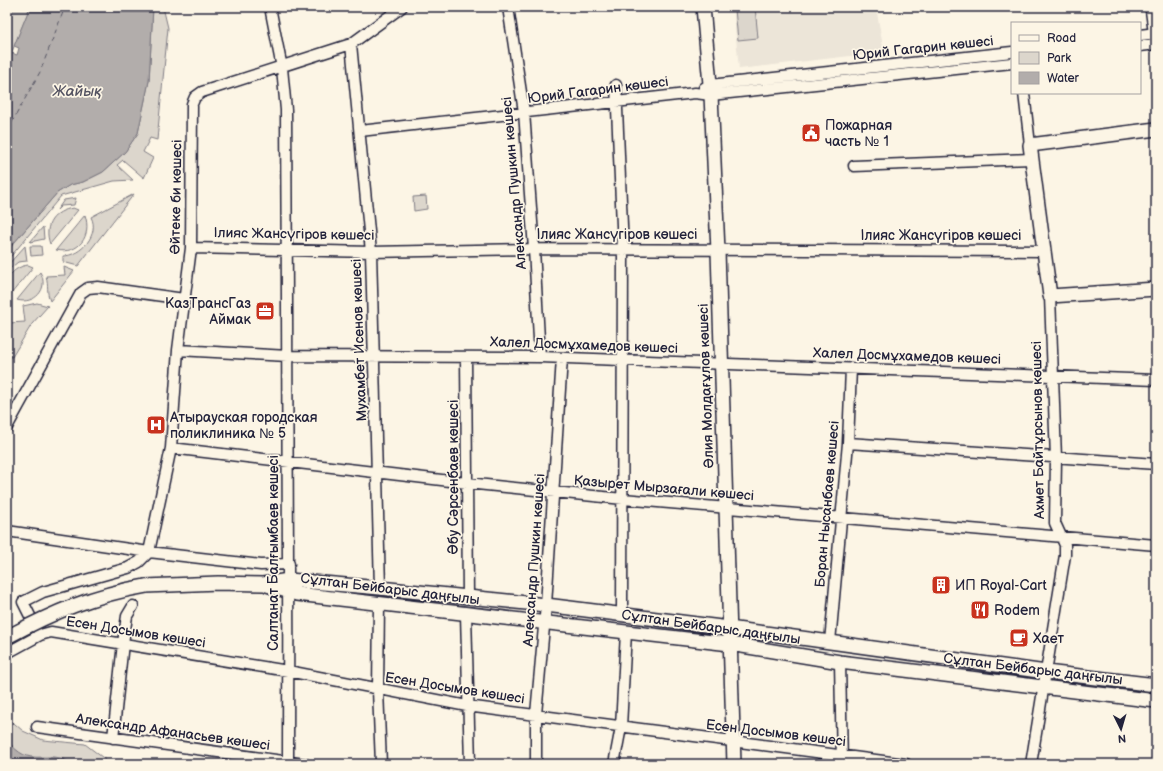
<svg xmlns="http://www.w3.org/2000/svg" width="1163" height="771" font-family="'Balsamiq Sans',sans-serif">
<rect width="100%" height="100%" fill="#fcf5e5"/>
<filter id="ink" filterUnits="userSpaceOnUse"><feTurbulence type="fractalNoise" baseFrequency=".025" numOctaves="2"/><feDisplacementMap in="SourceGraphic" scale="8" xChannelSelector="R" yChannelSelector="G"/><feConvolveMatrix kernelMatrix="1 2 1 2 8 2 1 2 1" color-interpolation-filters="sRGB"/></filter>
<g filter="url(#ink)">
<!-- built -->
<path fill="#ece5d8" d="M 733,7 L 876,7 L 884,52 L 739,69 Z"/>
<!-- green -->
<path fill="#dcd6cc" stroke="#7f7c84" d="M 7,7 L 30,7 L 7,64 Z
M 153,7 L 163,7 L 168,28 L 157,140 L 150,138 L 143,152 L 153,158 L 144,178 L 123,160 L 117,165 L 133,180 L 114,181 L 61,196 L 7,261 L 7,251 L 57,193 L 70,185 L 83,182 L 103,172 L 125,152 L 138,133 L 149,81 Z
M 755,7 L 758,38 L 738,40 L 735,9 Z
M 134,194 L 78,266 L 63,262 L 63,256 C 81,256 100,234 91,217 Z
M 426,196 L 427,209 L 414,211 L 413,197 Z
M 76,198 L 74,205 L 61,206 L 57,210 L 64,200 Z
M 73,208 L 78,210 L 50,244 C 43,225 54,211 73,208 Z
M 85,215 C 92,236 79,255 56,250 Z
M 43,227 L 44,239 L 30,242 Z
M 25,246 L 27,261 L 18,262 L 7,271 L 7,266 Z
M 30,246 L 41,246 L 42,255 L 31,256 Z
M 28,265 L 33,267 L 11,294 C 2,280 13,267 28,265 Z
M 64,267 L 74,271 L 50,301 C 46,291 49,286 46,276 L 65,275 Z
M 40,272 C 50,289 34,305 17,300 Z
M 37,303 L 48,306 L 32,324 L 12,357 L 7,356 C 7,344 11,334 9,323 L 25,322 L 23,306 Z
M 7,717 L 23,731 L 43,740 L 85,744 L 111,764 L 73,764 L 61,758 L 53,757 L 26,759 L 15,751 L 7,740 Z"/>
<!-- water -->
<path fill="#b2adab" stroke="#78757e" d="M 30,7 L 153,7 L 149,81 L 138,133 L 125,152 L 103,172 L 83,182 L 70,185 L 57,193 L 7,251 L 7,64 L 12,53 L 17,55 L 19,48 L 14,46 Z
M 7,740 C 32,771 40,747 73,764 L 7,764 Z"/>
<g fill="none" stroke-linecap="round" stroke-linejoin="round">
<!-- ferry -->
<path stroke="#545362" stroke-width="1" stroke-dasharray="5 4" stroke-linecap="butt" d="M 7,131 L 40,72 L 65,7"/>
<defs>
<path id="minor" d="M 270,7 L 282,68 L 286,110 C 287,328 289,546 288,764
M 508,7 L 524,112 L 534,249 L 540,357
M 1140,35 L 1156,33
M 351,44 L 371,252 L 380,588
M 1140,46 L 1156,44
M 616,85 L 623,249 L 622,615
M 704,88 L 710,85 L 1012,52
M 1024,93 L 1030,145
M 360,131 L 695,93 L 711,95 L 1012,63
M 854,166 L 1032,159
M 191,248 L 371,252 L 534,249 L 1044,251
M 178,350 L 288,356 L 540,357 L 1156,380
M 466,357 L 468,597
M 7,427 L 81,293 L 88,288 L 98,287 L 184,299
M 848,443 L 1156,464
M 171,448 L 467,483 L 623,499 L 1156,545
M 7,531 L 149,552 L 261,565 L 289,564
M 379,604 L 378,690 L 381,764
M 466,614 L 470,764
M 36,628 L 23,602 L 43,592 L 128,568 L 139,562 L 149,552 L 171,448 L 178,350 L 191,248 L 192,104 L 195,97 L 202,92 L 351,44 L 402,7
M 830,642 L 848,443 L 851,368
M 7,653 L 40,635 L 51,632 L 288,671 L 467,706 L 906,764
M 840,662 L 842,764
M 37,727 L 305,764
M 113,738 L 123,643 L 127,616 L 133,606
M 536,764 L 536,714 L 546,605 L 562,358
M 614,764 L 621,727 L 626,632
M 1031,764 L 1065,555 L 1065,545 L 1055,523 L 1056,458 L 1050,296"/>
<path id="major" d="M 703,7 L 711,95 L 718,251 L 734,764
M 1152,7 L 1156,37
M 1156,129 L 1030,145 L 1050,296 L 1156,289
M 267,585 L 297,594 L 730,644 L 840,662 L 1156,701
M 146,586 L 218,583 L 263,584 L 289,580 L 380,588 L 546,605 L 729,628 L 1046,672 L 1156,685"/>
</defs>
<!-- minor casing -->
<use href="#minor" stroke="#22223b" stroke-width="13"/>
<!-- major casing -->
<use href="#major" stroke="#22223b" stroke-width="16"/>
<!-- minor -->
<use href="#minor" stroke="#fcf5e5" stroke-width="10"/>
<!-- major -->
<use href="#major" stroke="#fcf5e5" stroke-width="13"/>
<defs>
<path id="major-bridge" d="M 7,637 C 54,612 93,595 146,586"/>
</defs>
<!-- major-bridge casing -->
<use href="#major-bridge" stroke="#22223b" stroke-width="16" stroke-linecap="butt"/>
<!-- major-bridge -->
<use href="#major-bridge" stroke="#fcf5e5" stroke-width="13"/>
</g>
</g>
<!-- icons -->
<defs>
<symbol id="civic-square" viewBox="-11 -11 22 22"><rect x="-9" y="-9" width="18" height="18" rx="4" fill="#c8321e" stroke="#fcf5e5"/><path d="M-.6-6.5H3V-4.5H.6V-3L4-1V1h2V6H-6V1h2V-1L-.6-3ZM-1.2 2.5V6h2.4V2.5Z" fill="#fff"/></symbol>
<symbol id="office-square" viewBox="-11 -11 22 22"><rect x="-9" y="-9" width="18" height="18" rx="4" fill="#c8321e" stroke="#fcf5e5"/><path d="M-6-3h4V-5.5h4V-3h4V5H-6ZM-1-4.5V-3h2v-1.5ZM-6 0V1H6V0Z" fill="#fff"/></symbol>
<symbol id="hospital-square" viewBox="-11 -11 22 22"><rect x="-9" y="-9" width="18" height="18" rx="4" fill="#c8321e" stroke="#fcf5e5"/><path d="M-5-5h3v3.5h4V-5h3V5h-3V1.5h-4V5h-3Z" fill="#fff"/></symbol>
<symbol id="building-square" viewBox="-11 -11 22 22"><rect x="-9" y="-9" width="18" height="18" rx="4" fill="#c8321e" stroke="#fcf5e5"/><path d="M-4-6H4V6H1V3H-1V6H-4ZM-2.5-4.3h1.7v1.8h-1.7ZM.8-4.3h1.7v1.8H.8ZM-2.5-1h1.7V.8h-1.7ZM.8-1h1.7V.8H.8Z" fill="#fff"/></symbol>
<symbol id="restaurant-square" viewBox="-11 -11 22 22"><rect x="-9" y="-9" width="18" height="18" rx="4" fill="#c8321e" stroke="#fcf5e5"/><path d="M-5-6h1v4h1v-4h1v4h1v-4h1v5L-1.5 .5V6h-2V.5L-5-1ZM5-6V6H3V1.5H1.5Q1.5-4 5-6Z" fill="#fff"/></symbol>
<symbol id="cafe-square" viewBox="-11 -11 22 22"><rect x="-9" y="-9" width="18" height="18" rx="4" fill="#c8321e" stroke="#fcf5e5"/><path d="M-5.5-4.5H6V0H3Q3 3.5 0 3.5H-2.5Q-5.5 3.5-5.5 0ZM3-3.2v2h1.7v-2ZM-6 4.5H4V6H-6Z" fill="#fff"/></symbol>
</defs>
<g fill-rule="evenodd">
<use href="#civic-square" x="800" y="122" width="22" height="22"/>
<use href="#office-square" x="254" y="300" width="22" height="22"/>
<use href="#hospital-square" x="145" y="414" width="22" height="22"/>
<use href="#building-square" x="930" y="574" width="22" height="22"/>
<use href="#restaurant-square" x="969" y="599" width="22" height="22"/>
<use href="#cafe-square" x="1008" y="627" width="22" height="22"/>
</g>
<g text-anchor="middle" dominant-baseline="central" stroke-width="3.5" stroke-linejoin="round" paint-order="stroke">
<!-- street labels -->
<g font-size="14" fill="#22223b" stroke="#fcf5e5">
<text transform="translate(923 48) rotate(-6)">Юрий Гагарин көшесі</text>
<text transform="translate(598 90) rotate(-7)">Юрий Гагарин көшесі</text>
<text transform="translate(514 183) rotate(-95)">Александр Пушкин көшесі</text>
<text transform="translate(176 197) rotate(-89)">Әйтеке би көшесі</text>
<text transform="translate(294 234) rotate(1)">Ілияс Жансүгіров көшесі</text>
<text x="617" y="234">Ілияс Жансүгіров көшесі</text>
<text x="941" y="235">Ілияс Жансүгіров көшесі</text>
<text transform="translate(359 340) rotate(-92)">Мухамбет Исенов көшесі</text>
<text transform="translate(584 345) rotate(2)">Халел Досмұхамедов көшесі</text>
<text transform="translate(907 356) rotate(2)">Халел Досмұхамедов көшесі</text>
<text transform="translate(706 386) rotate(-92)">Әлия Молдағұлов көшесі</text>
<text transform="translate(1038 430) rotate(-91)">Ахмет Байтұрсынов көшесі</text>
<text transform="translate(453 477) rotate(-90)">Әбу Сәрсенбаев көшесі</text>
<text transform="translate(664 488) rotate(5)">Қазырет Мырзағали көшесі</text>
<text transform="translate(827 504) rotate(-85)">Боран Нысанбаев көшесі</text>
<text transform="translate(273 553) rotate(-90)">Салтанат Балғымбаев көшесі</text>
<text transform="translate(534 560) rotate(-86)">Александр Пушкин көшесі</text>
<text transform="translate(390 589) rotate(7)">Сұлтан Бейбарыс даңғылы</text>
<text transform="translate(711 627) rotate(8)">Сұлтан Бейбарыс даңғылы</text>
<text transform="translate(136 632) rotate(9)">Есен Досымов көшесі</text>
<text transform="translate(1033 669) rotate(7)">Сұлтан Бейбарыс даңғылы</text>
<text transform="translate(455 688) rotate(9)">Есен Досымов көшесі</text>
<text transform="translate(173 732) rotate(8)">Александр Афанасьев көшесі</text>
<text transform="translate(776 733) rotate(7)">Есен Досымов көшесі</text>
</g>
<!-- poi labels -->
<g font-size="14" fill="#22223b" stroke="#fcf5e5" text-anchor="start">
<text x="825" y="125">Пожарная<tspan x="825" dy="16">часть № 1</tspan></text>
<text x="251" y="303" text-anchor="end">КазТрансГаз<tspan x="251" dy="16">Аймак</tspan></text>
<text x="170" y="417">Атырауская городская<tspan x="170" dy="16">поликлиника № 5</tspan></text>
<text x="955" y="585">ИП Royal-Cart</text>
<text x="994" y="610">Rodem</text>
<text x="1033" y="638">Хает</text>
</g>
<!-- water labels -->
<g font-size="15" font-style="italic" fill="#545362" stroke="#fcf5e5">
<text x="77" y="91">Жайық</text>
</g>
</g>
<!-- margin -->
<rect width="1163" height="771" fill="none" stroke="#fcf5e5" stroke-width="24"/>
<rect x="12" y="12" width="1139" height="747" fill="none" stroke="#22223b" stroke-width="1.5" filter="url(#ink)"/>
<!-- legend -->
<rect x="1011" y="22" width="130" height="72" fill="#fcf5e5" stroke="#a5a1a1"/>
<rect x="1019" y="35" width="20" height="6" fill="#fcf5e5" stroke="#a5a1a1"/>
<text x="1047" y="42" font-size="12" fill="#22223b">Road</text>
<rect x="1019" y="52" width="20" height="12" fill="#dcd6cc" stroke="#a5a1a1"/>
<text x="1047" y="62" font-size="12" fill="#22223b">Park</text>
<rect x="1019" y="72" width="20" height="12" fill="#b2adab" stroke="#a5a1a1"/>
<text x="1047" y="82" font-size="12" fill="#22223b">Water</text>
<!-- north arrow -->
<g transform="translate(1121 729) rotate(175)" stroke="#fcf5e5" stroke-width="3" paint-order="stroke">
<path d="M0-3L7 15L0 10L-7 15Z" fill="#22223b"/>
<text y="-6" font-size="11" font-weight="bold" text-anchor="middle" fill="#22223b">N</text>
</g>
</svg>
